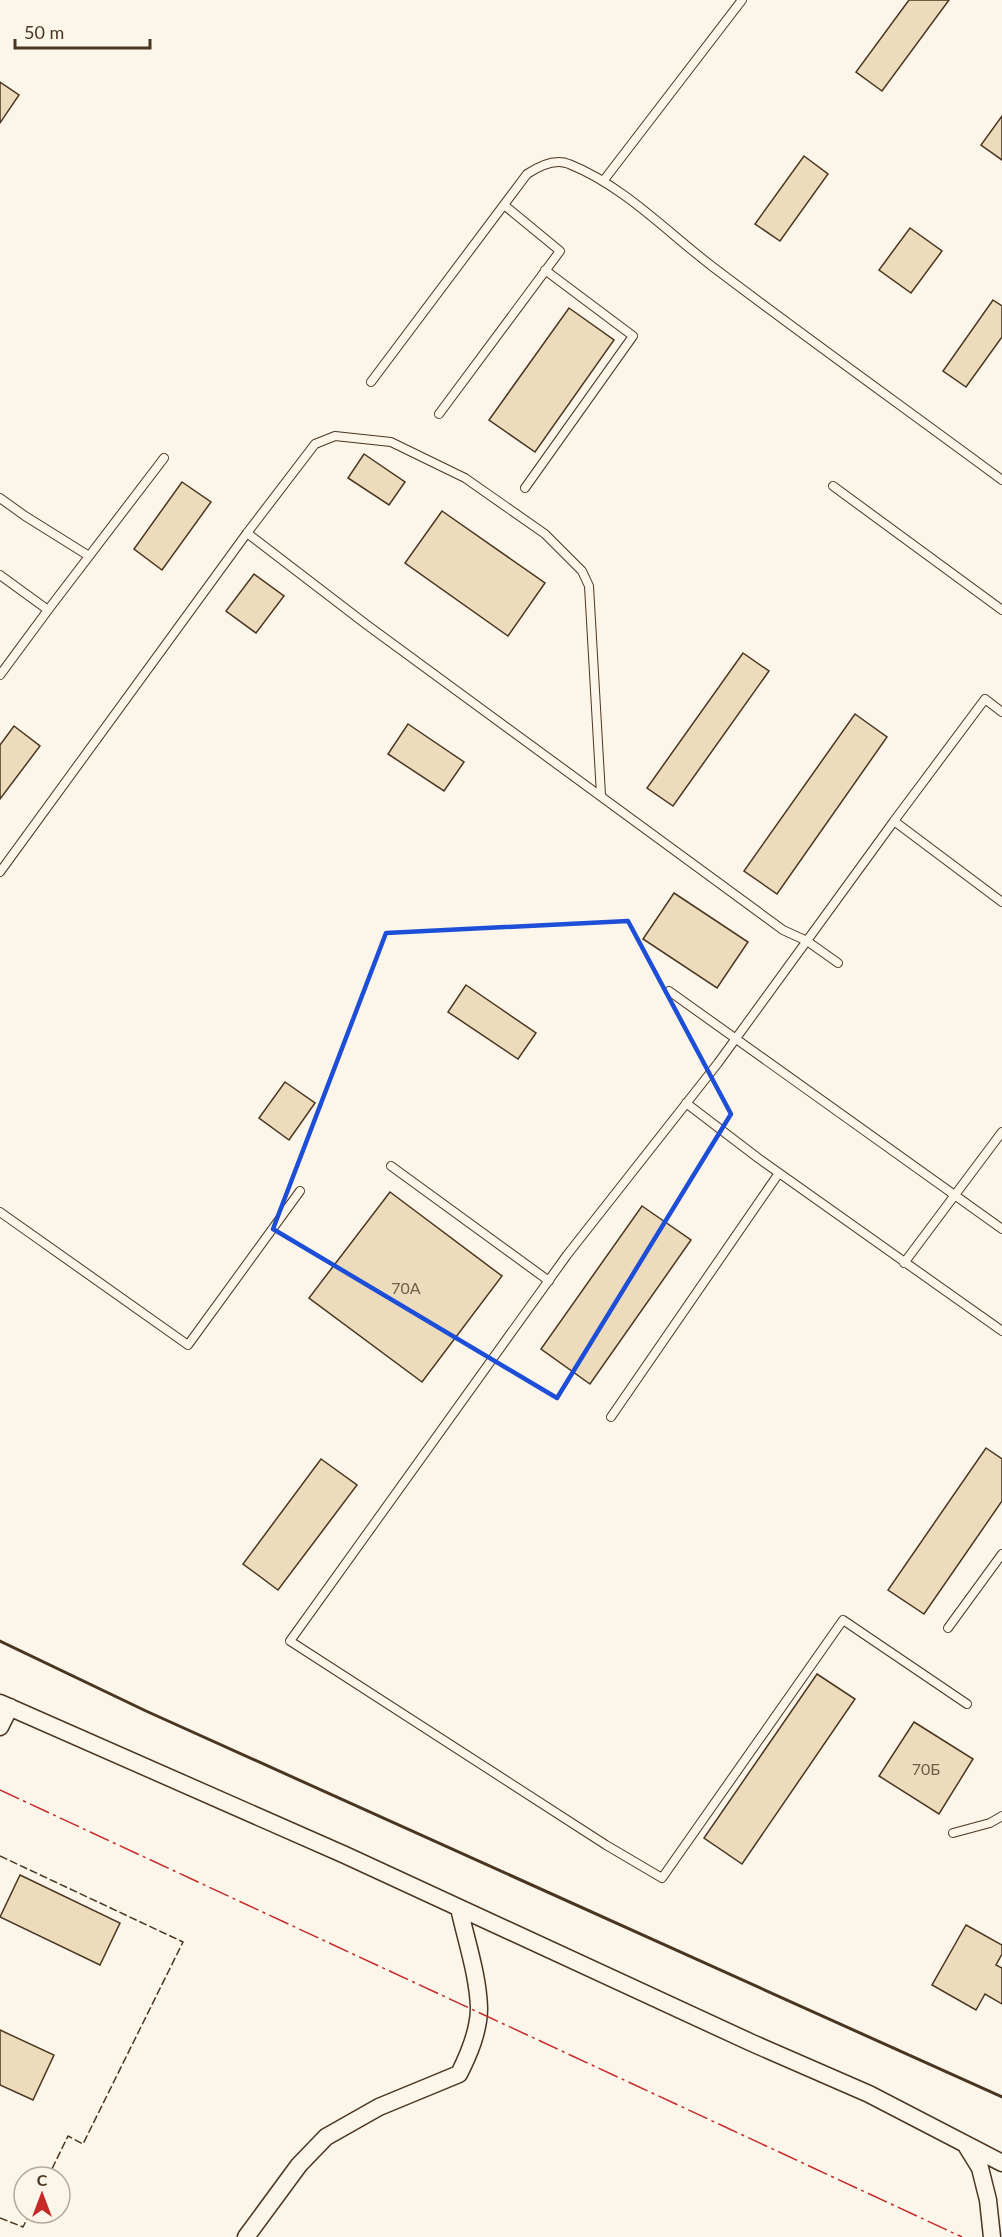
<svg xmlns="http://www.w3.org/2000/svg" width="1002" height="2237" font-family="Lato,sans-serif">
<rect width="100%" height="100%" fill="#fbf6e9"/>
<!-- building -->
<path fill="#ecdcbc" stroke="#4a3520" stroke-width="1.5" d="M 909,0 L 949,0 L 882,91 L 856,72 Z
M 0,82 L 19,95 L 0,123 Z
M 1002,116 L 1002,160 L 981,145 Z
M 804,156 L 828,174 L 780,241 L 755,224 Z
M 910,228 L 942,251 L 911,293 L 879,270 Z
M 993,300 L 1002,306 L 1002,337 L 966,387 L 943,371 Z
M 569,308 L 614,340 L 535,452 L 489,420 Z
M 364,454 L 405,482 L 389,505 L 348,478 Z
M 182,482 L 211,502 L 162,570 L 134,549 Z
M 442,511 L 545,583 L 508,636 L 405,563 Z
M 254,574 L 284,596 L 256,633 L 226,611 Z
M 743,653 L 769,671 L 673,806 L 647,788 Z
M 855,714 L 887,737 L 777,894 L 744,871 Z
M 408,724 L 464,762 L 444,791 L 388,754 Z
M 14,726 L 40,746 L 0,799 L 0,745 Z
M 674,893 L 748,942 L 717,988 L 643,939 Z
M 466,985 L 536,1033 L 518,1059 L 448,1012 Z
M 285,1082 L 315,1103 L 289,1140 L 259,1118 Z
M 390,1192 L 502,1276 L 422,1382 L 309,1298 Z
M 642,1206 L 691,1240 L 590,1384 L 541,1349 Z
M 986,1448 L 1002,1459 L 1002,1501 L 924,1614 L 888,1590 Z
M 321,1459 L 357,1485 L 278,1590 L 243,1564 Z
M 817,1674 L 855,1699 L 742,1864 L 704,1838 Z
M 914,1722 L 973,1759 L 939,1814 L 879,1776 Z
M 20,1875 L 120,1923 L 100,1965 L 0,1917 Z
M 966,1925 L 1002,1945 L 1002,1954 L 996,1965 L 1002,1968 L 1002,2004 L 985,1994 L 976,2010 L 932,1985 Z
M 0,2030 L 54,2055 L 33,2100 L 0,2085 Z"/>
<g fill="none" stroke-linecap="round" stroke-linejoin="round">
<defs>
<path id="service" d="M 604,180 L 742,0
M 371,382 L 527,174 C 539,166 555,158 569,164 C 624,186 667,232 713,267 C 808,339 906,409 1002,480
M 439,414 L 560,251 L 504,205
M 833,486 L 1002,610
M 525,488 L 633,336 L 545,270
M 0,498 L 25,516 L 89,556
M 247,533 L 315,444 L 335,436 L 391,442 L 465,478 L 545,534 L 582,571 L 589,586 L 601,795
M 0,575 L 48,610 L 0,675
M 48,610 L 164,458
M 1002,712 L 985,699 L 894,821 L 1002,902
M 894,821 L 718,1063 L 567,1255 L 290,1641 L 606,1845 L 662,1878 L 843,1620 L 967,1704
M 0,872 L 247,533 L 367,625 L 783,930 L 807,941 L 838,963
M 669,991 L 1002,1229
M 686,1103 L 758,1158 L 1002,1331
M 391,1166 L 549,1281
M 0,1212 L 188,1345 L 300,1191
M 904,1263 L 1002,1132
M 611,1417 L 779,1173
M 948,1628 L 1002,1554
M 953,1833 L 990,1823 L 1002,1816"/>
<path id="minor" d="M 0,1703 L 345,1855 L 752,2043 L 869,2094 L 1002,2163
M 0,1727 L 10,1707
M 967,2147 L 980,2168 L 988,2200 L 992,2237
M 246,2237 L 299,2165 L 326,2137 L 379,2107 L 459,2074 C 469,2054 479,2031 479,2008 C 478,1975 466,1940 459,1908"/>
</defs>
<!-- service casing -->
<use href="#service" stroke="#4a3520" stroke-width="10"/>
<!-- minor casing -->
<use href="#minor" stroke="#4a3520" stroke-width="19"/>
<!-- service -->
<use href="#service" stroke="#fbf6e9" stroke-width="8"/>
<!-- minor -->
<use href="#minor" stroke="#fbf6e9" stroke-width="16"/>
<!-- fence -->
<path stroke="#4a3520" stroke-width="1.5" stroke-dasharray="8 3" stroke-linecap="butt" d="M 0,1856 L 183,1942 L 83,2144 L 68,2136 L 48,2177
M 0,2218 L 23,2227 L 30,2213"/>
<!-- wall -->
<path stroke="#4a3520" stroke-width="3" d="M 0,1641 L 146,1711 L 1002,2097"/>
<!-- power -->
<path stroke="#c62828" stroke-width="1.5" stroke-dasharray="21 4.5 3 4.5" stroke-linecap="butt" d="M 0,1790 L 962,2237"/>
</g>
<!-- marked area -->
<path fill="none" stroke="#1d4ed8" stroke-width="4.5" stroke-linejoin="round" d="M 628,921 L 731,1114 L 557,1398 L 273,1229 L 386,933 Z"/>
<g text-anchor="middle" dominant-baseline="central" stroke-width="4.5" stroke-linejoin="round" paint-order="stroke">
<!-- number labels -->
<g font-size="16" fill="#725f47">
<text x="406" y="1287">70А</text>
<text x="926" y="1768">70Б</text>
</g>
</g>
<!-- north arrow -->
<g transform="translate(42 2195)"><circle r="28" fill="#fbf6e9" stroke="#b4a999" stroke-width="1.5"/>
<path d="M0-4.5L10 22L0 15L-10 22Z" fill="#c62828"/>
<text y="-9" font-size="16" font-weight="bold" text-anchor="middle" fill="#4a3520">С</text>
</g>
<!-- scale -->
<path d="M15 39v9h135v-9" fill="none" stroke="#4a3520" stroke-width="3"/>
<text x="24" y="39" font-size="18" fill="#4a3520" stroke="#fbf6e9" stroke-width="4.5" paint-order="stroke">50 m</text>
</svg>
